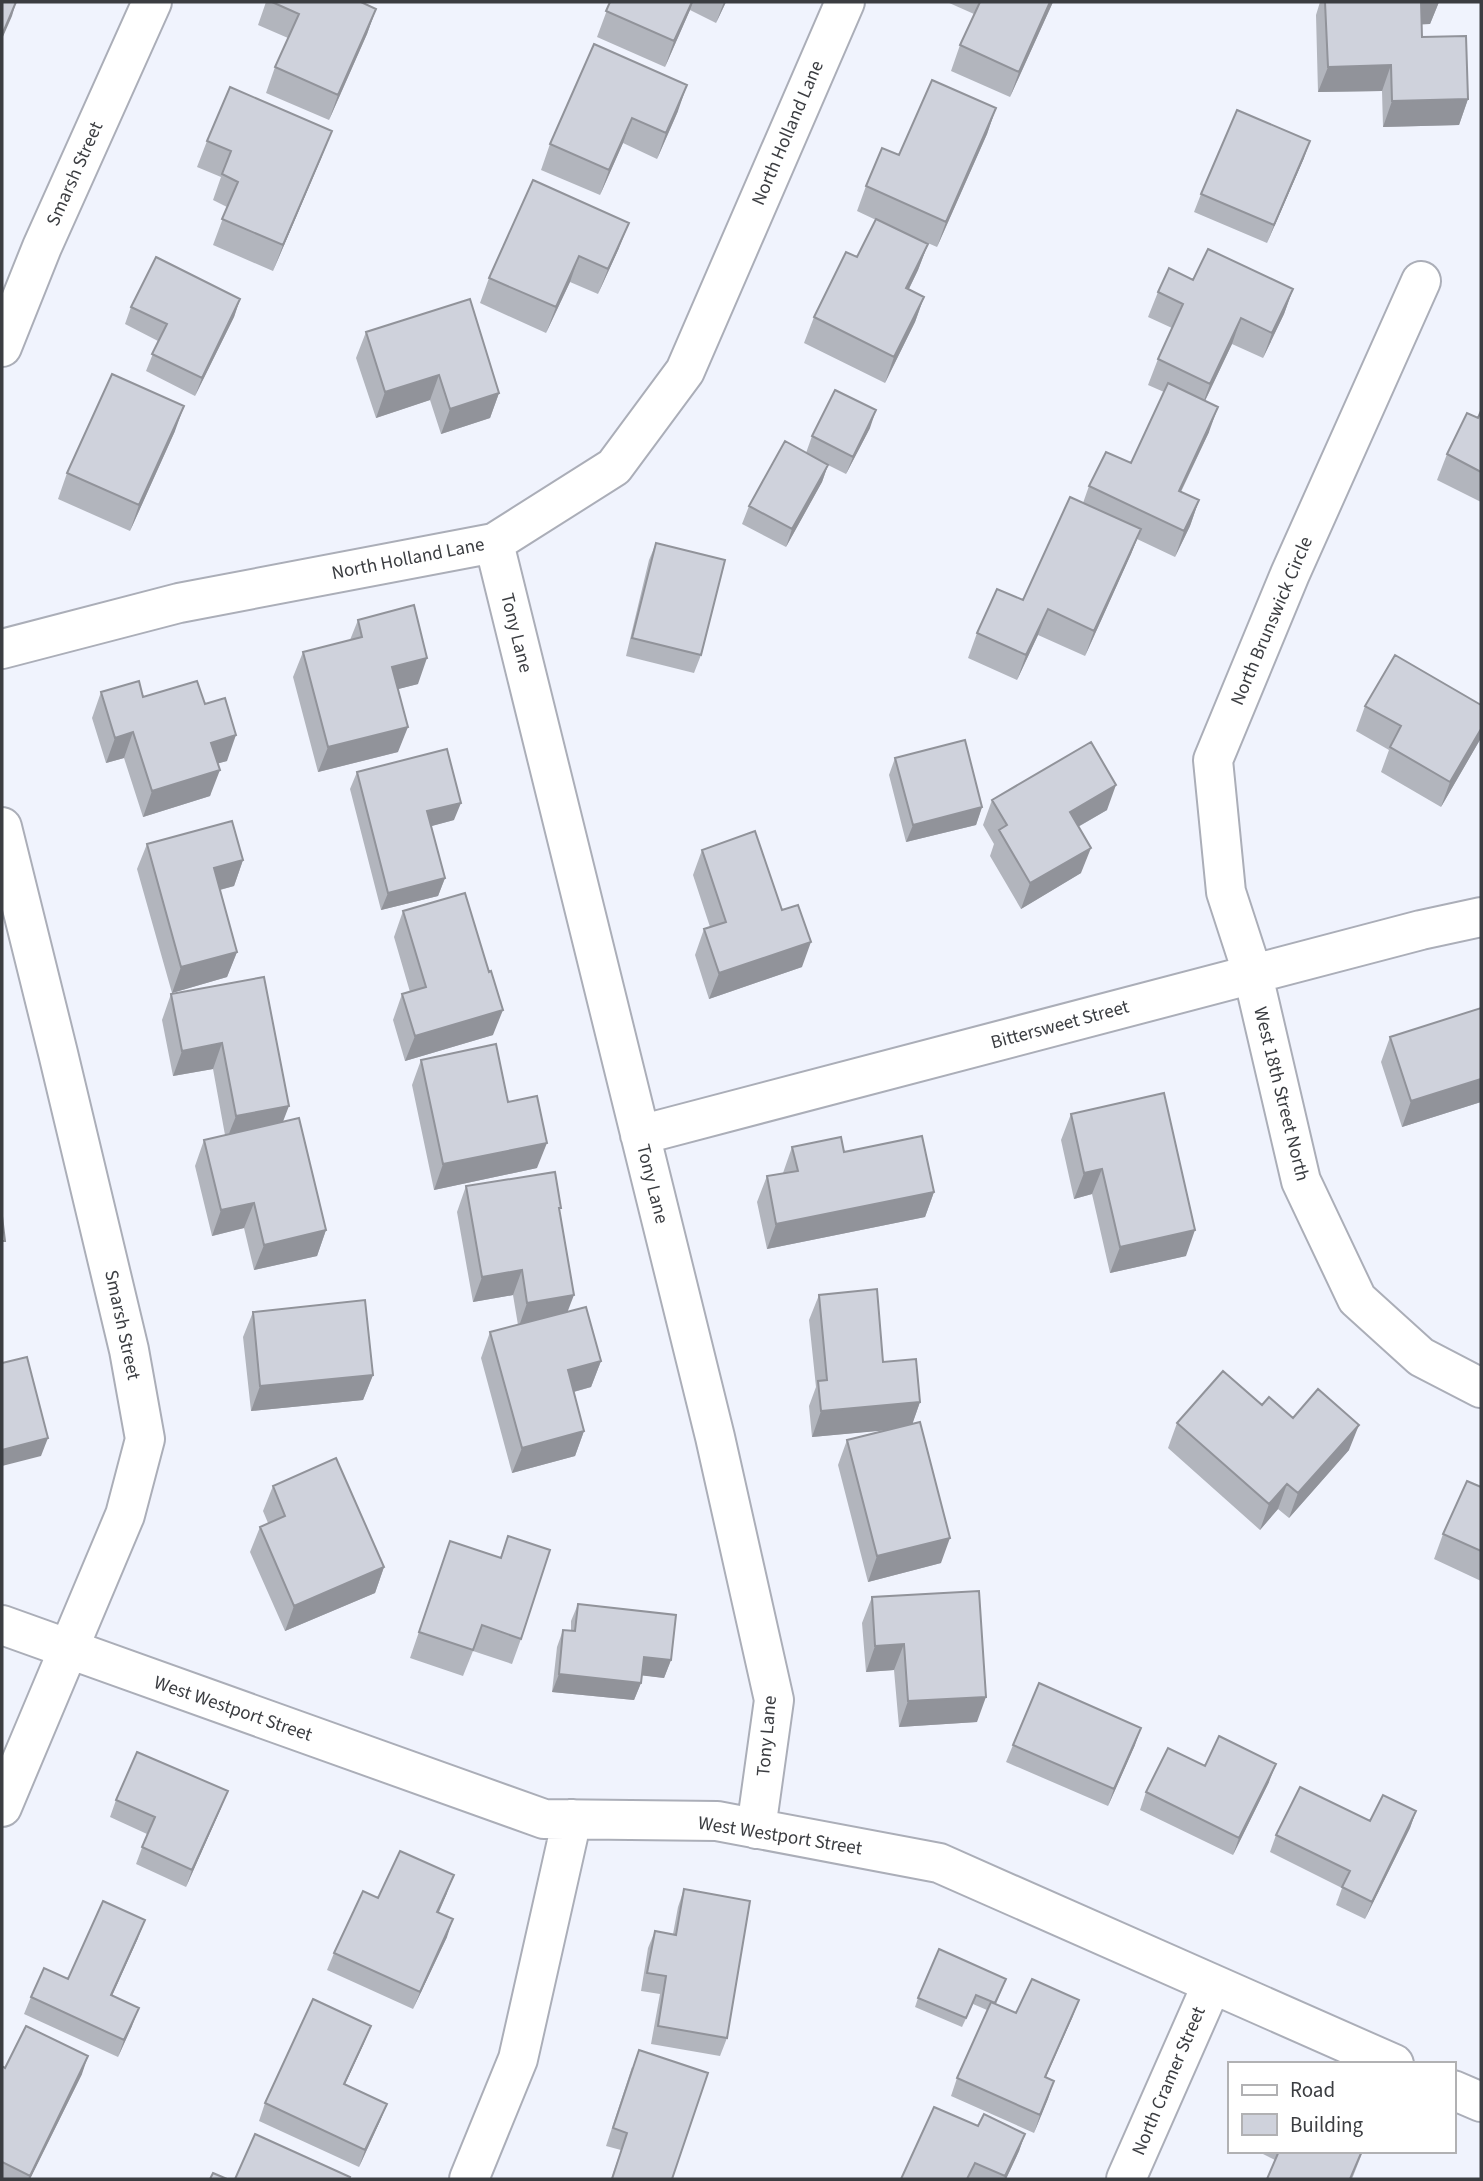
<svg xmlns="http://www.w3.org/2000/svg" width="1483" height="2181" font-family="'Source Sans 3',sans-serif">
<rect width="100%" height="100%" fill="#f0f3fd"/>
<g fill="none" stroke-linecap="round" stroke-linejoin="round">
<defs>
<path id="minor" d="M 1421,281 L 1290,574 L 1213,760 L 1226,892 L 1253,975 L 1301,1181 L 1357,1299 L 1421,1357 L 1481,1388
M 2,347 L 42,247 L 152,2
M 494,543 L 715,1437 L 774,1700 L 756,1829
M 2,649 L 179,603 L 494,543 L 614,467 L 685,371 L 845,2
M 2,827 L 58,1053 L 129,1350 L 145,1439 L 125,1515 L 2,1807
M 640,1135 L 1421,930 L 1481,917
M 2,1625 L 544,1819 L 717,1821 L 939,1863 L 1394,2064
M 1453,2090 L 1481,2102
M 469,2179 L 518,2059 L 572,1819
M 1126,2179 L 1212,1984"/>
</defs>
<!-- minor casing -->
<use href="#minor" stroke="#abaeb8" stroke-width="42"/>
<!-- minor -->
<use href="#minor" stroke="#fff" stroke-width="38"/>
</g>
<!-- wall -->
<path fill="#b2b5bd" d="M 266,2 L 361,2 L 376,9 L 367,34 L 329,120 L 266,93 L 275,67 L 288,38 L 258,25 Z
M 610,2 L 726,2 L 716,23 L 690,10 L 665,67 L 597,37 Z
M 947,2 L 1053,2 L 1010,97 L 951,71 L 960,45 L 974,14 Z
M 1320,2 L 1439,2 L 1430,24 L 1422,24 L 1422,37 L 1468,99 L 1459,125 L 1383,127 L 1382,91 L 1318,92 L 1316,15 Z
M 594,44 L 678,111 L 657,159 L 623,143 L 600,195 L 541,170 L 550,144 Z
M 996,108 L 987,134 L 937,247 L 907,234 L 928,244 L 918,270 L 909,289 L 924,297 L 915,322 L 885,383 L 804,343 L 814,317 L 857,257 L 876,220 L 857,211 L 866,186 L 899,155 Z
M 207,141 L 322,156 L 273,271 L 213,245 L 227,207 L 213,200 L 221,177 L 197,167 Z
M 1304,158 L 1267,243 L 1194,212 L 1201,194 Z
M 533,180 L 619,248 L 598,294 L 570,282 L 546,333 L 480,303 L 489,278 Z
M 1193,280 L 1293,289 L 1284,314 L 1263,358 L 1232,344 L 1205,401 L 1209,432 L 1181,492 L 1199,500 L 1190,526 L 1175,557 L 1137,539 L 1131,554 L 1085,656 L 1038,635 L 1017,680 L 968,658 L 977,633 L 1023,600 L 1083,503 L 1089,486 L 1131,463 L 1164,392 L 1148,385 L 1158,359 L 1172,328 L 1148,317 L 1158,292 Z
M 240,299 L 234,317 L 195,396 L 146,371 L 158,341 L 125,324 L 131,307 Z
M 366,332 L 499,393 L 490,418 L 441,434 L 430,400 L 376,418 L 356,358 Z
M 1481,411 L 1481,502 L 1437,480 L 1447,454 L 1478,418 Z
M 870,428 L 846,474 L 828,465 L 822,482 L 786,547 L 742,524 L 749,506 L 806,453 L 812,436 Z
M 175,431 L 130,531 L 58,499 L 67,473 Z
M 656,543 L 701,655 L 694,673 L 626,656 L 649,560 Z
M 358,620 L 418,684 L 398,689 L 398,752 L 318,772 L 293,677 L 303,652 L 350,640 Z
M 101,692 L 205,704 L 227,761 L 218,763 L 210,796 L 143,817 L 124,758 L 106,763 L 92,718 Z
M 1481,705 L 1481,738 L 1441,807 L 1381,772 L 1389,750 L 1356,731 L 1365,706 Z
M 895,758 L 982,807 L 976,825 L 906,842 L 889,775 Z
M 357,772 L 454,820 L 431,826 L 445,878 L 438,896 L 381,910 L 350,789 Z
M 992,800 L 1107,810 L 1078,827 L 1081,873 L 1021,909 L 990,856 L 994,844 L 983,825 Z
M 147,844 L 243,860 L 234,886 L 220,890 L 237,952 L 227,977 L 172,993 L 137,869 Z
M 702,850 L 782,910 L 802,967 L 709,999 L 695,955 L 704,929 L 710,927 L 693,875 Z
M 403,911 L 493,1035 L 405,1061 L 393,1020 L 402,994 L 410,992 L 394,937 Z
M 264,977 L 283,1122 L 326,1230 L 317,1256 L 254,1270 L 244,1228 L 212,1236 L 195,1166 L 204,1140 L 225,1135 L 213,1069 L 173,1076 L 162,1020 L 171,994 Z
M 1481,1008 L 1481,1102 L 1402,1127 L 1381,1062 L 1390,1037 Z
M 421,1060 L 508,1102 L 537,1168 L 434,1190 L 412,1085 Z
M 1071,1114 L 1186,1256 L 1110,1273 L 1092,1194 L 1074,1199 L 1061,1140 Z
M 792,1147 L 934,1192 L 925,1217 L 767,1249 L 757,1202 L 767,1176 L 783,1173 Z
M 466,1186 L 559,1212 L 567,1312 L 601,1361 L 591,1387 L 574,1392 L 584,1431 L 575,1456 L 512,1473 L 481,1358 L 490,1332 L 518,1325 L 513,1295 L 473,1302 L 457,1212 Z
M 819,1295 L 883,1362 L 920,1402 L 912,1424 L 941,1563 L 868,1582 L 838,1465 L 847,1440 L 885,1430 L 812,1437 L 809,1406 L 816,1387 L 809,1320 Z
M 253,1312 L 373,1375 L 363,1400 L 251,1411 L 243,1337 Z
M 1262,1405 L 1293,1418 L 1349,1450 L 1289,1518 L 1278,1509 L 1260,1530 L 1168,1448 L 1177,1423 Z
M 273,1486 L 384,1567 L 375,1593 L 285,1631 L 250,1552 L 260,1527 L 268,1523 L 263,1511 Z
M 1481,1487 L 1481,1581 L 1434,1559 L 1443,1534 Z
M 508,1536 L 521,1639 L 512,1664 L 473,1651 L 463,1676 L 410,1658 L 450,1541 L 500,1558 Z
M 872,1597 L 977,1722 L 899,1727 L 894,1670 L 866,1672 L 862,1623 Z
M 578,1604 L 671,1660 L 664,1678 L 642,1675 L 641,1683 L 634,1700 L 552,1692 L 557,1647 L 563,1630 L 571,1631 L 571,1621 Z
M 1013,1745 L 1135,1745 L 1108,1806 L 1006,1762 Z
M 1205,1766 L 1269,1782 L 1233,1855 L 1140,1810 L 1146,1792 Z
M 116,1800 L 221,1808 L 186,1887 L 136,1864 L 147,1834 L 110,1817 Z
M 1416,1811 L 1410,1828 L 1365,1919 L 1336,1905 L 1342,1888 L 1270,1852 L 1276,1835 L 1370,1821 Z
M 684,1889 L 727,2038 L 720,2056 L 651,2044 L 660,1994 L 641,1991 L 648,1948 L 655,1931 L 673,1934 L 678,1907 Z
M 447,1893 L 439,1912 L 447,1937 L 413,2009 L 327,1970 L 334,1953 L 378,1898 Z
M 138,1938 L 112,1996 L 132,2026 L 118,2057 L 24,2014 L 31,1997 L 68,1979 Z
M 1006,1979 L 996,2004 L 1016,2013 L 1079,2000 L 1072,2018 L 1046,2077 L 1054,2081 L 1034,2133 L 951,2096 L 957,2078 L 987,2010 L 973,2004 L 962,2027 L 915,2007 L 918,1998 Z
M 364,2043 L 345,2084 L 387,2104 L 380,2121 L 359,2167 L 259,2121 L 265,2103 Z
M 2,2066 L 5,2068 L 82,2074 L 30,2179 L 2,2179 Z
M 632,2067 L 672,2179 L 611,2179 L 621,2150 L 606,2146 Z
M 978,2126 L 1025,2134 L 1019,2151 L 1006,2179 L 901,2179 Z
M 1257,2151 L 1363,2151 L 1352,2179 L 1267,2179 L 1275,2160 Z"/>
<!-- shaded-wall -->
<path fill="#91939a" d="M 16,2 L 12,16 L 2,39 L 2,35 Z
M 692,2 L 693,2 L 690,10 L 665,67 L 674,41 Z
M 724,2 L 726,2 L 716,23 Z
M 1050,2 L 1053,2 L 1010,97 L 1019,72 Z
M 1420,2 L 1439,2 L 1430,24 L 1412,25 Z
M 376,9 L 367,34 L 329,120 L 338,95 Z
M 1391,65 L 1382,91 L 1318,92 L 1328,67 Z
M 687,85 L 678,111 L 657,159 L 666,133 Z
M 1468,99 L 1459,125 L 1383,127 L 1392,101 Z
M 996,108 L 987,134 L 937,247 L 946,222 Z
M 632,118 L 623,143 L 600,195 L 609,170 Z
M 332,131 L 322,156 L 273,271 L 283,245 Z
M 1310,141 L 1304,158 L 1267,243 L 1274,225 Z
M 629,223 L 619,248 L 598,294 L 608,269 Z
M 928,244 L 918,270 L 897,313 L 906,288 Z
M 579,256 L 570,282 L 546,333 L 556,307 Z
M 1293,289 L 1284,314 L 1263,358 L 1272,333 Z
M 924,297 L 915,322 L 885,383 L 894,357 Z
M 240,299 L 234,317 L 195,396 L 202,378 Z
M 1241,318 L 1232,344 L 1201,409 L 1210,384 Z
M 439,375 L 430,400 L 376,418 L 385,392 Z
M 499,393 L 490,418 L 441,434 L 450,409 Z
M 184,406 L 175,431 L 130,531 L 139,505 Z
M 1218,407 L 1209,432 L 1169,516 L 1179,491 Z
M 876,410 L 870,428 L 846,474 L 853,457 Z
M 828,465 L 822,482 L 786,547 L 792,529 Z
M 1199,500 L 1190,526 L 1175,557 L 1184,531 Z
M 1141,529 L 1131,554 L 1085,656 L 1094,631 Z
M 1048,609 L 1038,635 L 1017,680 L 1026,655 Z
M 427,658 L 418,684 L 383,693 L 392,667 Z
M 408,727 L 398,752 L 318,772 L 328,747 Z
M 1481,729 L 1481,738 L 1441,807 L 1450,782 Z
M 133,732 L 124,758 L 106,763 L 115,738 Z
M 236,735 L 227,761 L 202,768 L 211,743 Z
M 220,770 L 210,796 L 143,817 L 152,791 Z
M 1116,785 L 1107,810 L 1060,837 L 1070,812 Z
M 461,803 L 454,820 L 421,829 L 427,811 Z
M 982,807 L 976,825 L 906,842 L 913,825 Z
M 1091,848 L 1081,873 L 1021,909 L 1030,883 Z
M 243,860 L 234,886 L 204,894 L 214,868 Z
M 445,878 L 438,896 L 381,910 L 388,893 Z
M 811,942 L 802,967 L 709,999 L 719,973 Z
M 237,952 L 227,977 L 172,993 L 181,967 Z
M 503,1010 L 493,1035 L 405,1061 L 415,1036 Z
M 222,1043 L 213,1069 L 173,1076 L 182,1051 Z
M 1481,1079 L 1481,1102 L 1402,1127 L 1411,1101 Z
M 289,1106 L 279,1132 L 226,1141 L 236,1116 Z
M 547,1143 L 537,1168 L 434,1190 L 443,1164 Z
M 1102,1169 L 1092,1194 L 1074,1199 L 1084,1173 Z
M 934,1192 L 925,1217 L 767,1249 L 776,1224 Z
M 254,1203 L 244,1228 L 212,1236 L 221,1210 Z
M 326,1230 L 317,1256 L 254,1270 L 264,1245 Z
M 1195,1230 L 1186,1256 L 1110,1273 L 1120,1247 Z
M 522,1270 L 513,1295 L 473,1302 L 482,1277 Z
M 574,1295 L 564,1321 L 518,1329 L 527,1303 Z
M 601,1361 L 591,1387 L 558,1396 L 568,1370 Z
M 373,1375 L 363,1400 L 251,1411 L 260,1386 Z
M 920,1402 L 911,1428 L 812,1437 L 821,1411 Z
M 1359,1425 L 1349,1450 L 1289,1518 L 1298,1493 Z
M 584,1431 L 575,1456 L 512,1473 L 522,1448 Z
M 48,1438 L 41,1456 L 2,1466 L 2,1450 Z
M 1287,1484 L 1278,1509 L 1260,1530 L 1269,1504 Z
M 950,1538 L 941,1563 L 868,1582 L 877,1556 Z
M 384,1567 L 375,1593 L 285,1631 L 294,1606 Z
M 904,1644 L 894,1670 L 866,1672 L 875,1646 Z
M 644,1657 L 671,1660 L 664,1678 L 638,1675 Z
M 559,1674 L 641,1683 L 634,1700 L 552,1692 Z
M 986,1697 L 977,1722 L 899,1727 L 908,1701 Z
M 1141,1728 L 1135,1745 L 1108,1806 L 1114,1789 Z
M 1276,1764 L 1269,1782 L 1233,1855 L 1239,1838 Z
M 228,1791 L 221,1808 L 186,1887 L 192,1870 Z
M 1416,1811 L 1410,1828 L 1365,1919 L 1372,1902 Z
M 454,1875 L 447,1893 L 431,1929 L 437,1912 Z
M 453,1919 L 447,1937 L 413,2009 L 420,1992 Z
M 145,1920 L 138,1938 L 104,2013 L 111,1995 Z
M 1079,2000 L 1072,2018 L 1038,2094 L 1045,2077 Z
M 139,2008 L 132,2026 L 118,2057 L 124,2040 Z
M 371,2026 L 364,2043 L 337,2101 L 344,2084 Z
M 88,2056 L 82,2074 L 30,2179 L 28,2179 Z
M 1054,2081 L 1048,2099 L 1034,2133 L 1040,2115 Z
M 387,2104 L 380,2121 L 359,2167 L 365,2150 Z
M 1025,2134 L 1019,2151 L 1006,2179 L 1004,2179 Z"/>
<!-- building -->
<path fill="#cfd2dc" stroke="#91939a" stroke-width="2" d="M 2,2 L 16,2 L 2,35 Z
M 272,2 L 361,2 L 376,9 L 338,95 L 275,67 L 299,14 Z
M 610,2 L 692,2 L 674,41 L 606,11 Z
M 980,2 L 1050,2 L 1019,72 L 960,45 Z
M 1325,2 L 1421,2 L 1422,37 L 1466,36 L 1468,99 L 1392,101 L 1391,65 L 1328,67 Z
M 594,44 L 687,85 L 666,133 L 632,118 L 609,170 L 550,144 Z
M 932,80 L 996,108 L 946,222 L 866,186 L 882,148 L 899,155 Z
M 230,87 L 332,131 L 283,245 L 222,219 L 238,182 L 222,174 L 231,151 L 207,141 Z
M 1237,110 L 1310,141 L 1274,225 L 1201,194 Z
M 533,180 L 629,223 L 608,269 L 579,256 L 556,307 L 489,278 Z
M 876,219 L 928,244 L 906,288 L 924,297 L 894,357 L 814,317 L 846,252 L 857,257 Z
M 1208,249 L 1293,289 L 1272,333 L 1241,318 L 1210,384 L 1158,359 L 1183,304 L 1158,292 L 1169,268 L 1193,280 Z
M 156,257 L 240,299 L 202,378 L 152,354 L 167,324 L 131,307 Z
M 470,299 L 499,393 L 450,409 L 439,375 L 385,392 L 366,332 Z
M 112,374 L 184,406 L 139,505 L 67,473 Z
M 1168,383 L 1218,407 L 1179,491 L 1199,500 L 1184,531 L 1089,486 L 1106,452 L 1131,463 Z
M 835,390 L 876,410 L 853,457 L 812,436 Z
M 1481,411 L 1481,472 L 1447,454 L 1467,413 L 1478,418 Z
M 785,441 L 828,465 L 792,529 L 749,506 Z
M 1070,497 L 1141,529 L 1094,631 L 1048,609 L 1026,655 L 977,633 L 997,589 L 1023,600 Z
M 656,543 L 725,560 L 701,655 L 632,638 Z
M 414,605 L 427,658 L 392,667 L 408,727 L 328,747 L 303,652 L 362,637 L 358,620 Z
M 1395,655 L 1481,705 L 1481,729 L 1450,782 L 1390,747 L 1401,726 L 1365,706 Z
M 139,681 L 143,697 L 197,681 L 205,704 L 225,698 L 236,735 L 211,743 L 220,770 L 152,791 L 133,732 L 115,738 L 101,692 Z
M 965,740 L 982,807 L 913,825 L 895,758 Z
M 1091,742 L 1116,785 L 1070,812 L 1091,848 L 1030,883 L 999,830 L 1007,825 L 992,800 Z
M 447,749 L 461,803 L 427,811 L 445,878 L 388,893 L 357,772 Z
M 232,821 L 243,860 L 214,868 L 237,952 L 181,967 L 147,844 Z
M 755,831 L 782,910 L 798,905 L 811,942 L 719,973 L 704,929 L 726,922 L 702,850 Z
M 465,893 L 489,972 L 491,971 L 503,1010 L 415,1036 L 402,994 L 426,987 L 403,911 Z
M 264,977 L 289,1106 L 236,1116 L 222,1043 L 182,1051 L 171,994 Z
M 1481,1008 L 1481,1079 L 1411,1101 L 1390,1037 Z
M 496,1044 L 508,1102 L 537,1096 L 547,1143 L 443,1164 L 421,1060 Z
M 1164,1093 L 1195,1230 L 1120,1247 L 1102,1169 L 1084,1173 L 1071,1114 Z
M 299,1118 L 326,1230 L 264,1245 L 254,1203 L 221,1210 L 204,1140 Z
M 922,1136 L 934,1192 L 776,1224 L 767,1176 L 798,1171 L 792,1147 L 841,1137 L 844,1152 Z
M 555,1172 L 561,1208 L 559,1208 L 574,1295 L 527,1303 L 522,1270 L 482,1277 L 466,1186 Z
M 2,1216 L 5,1241 L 2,1241 Z
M 877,1289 L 883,1362 L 916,1359 L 920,1402 L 821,1411 L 818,1381 L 827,1380 L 819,1295 Z
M 365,1300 L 373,1375 L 260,1386 L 253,1312 Z
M 586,1307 L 601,1361 L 568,1370 L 584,1431 L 522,1448 L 490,1332 Z
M 27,1357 L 48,1438 L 2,1450 L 2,1363 Z
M 1223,1371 L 1262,1405 L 1269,1397 L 1293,1418 L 1318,1389 L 1359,1425 L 1298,1493 L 1287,1484 L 1269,1504 L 1177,1423 Z
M 920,1422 L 950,1538 L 877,1556 L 847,1440 Z
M 336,1458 L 384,1567 L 294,1606 L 260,1527 L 285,1516 L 273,1486 Z
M 1467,1481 L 1481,1487 L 1481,1551 L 1443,1534 Z
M 508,1536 L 550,1550 L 521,1639 L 482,1625 L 473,1650 L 419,1632 L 450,1541 L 501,1558 Z
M 979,1591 L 986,1697 L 908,1701 L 904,1644 L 875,1646 L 872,1597 Z
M 578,1604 L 676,1615 L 671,1660 L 644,1657 L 641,1683 L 559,1674 L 563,1630 L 575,1631 Z
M 1039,1683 L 1141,1728 L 1114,1789 L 1013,1745 Z
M 1219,1736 L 1276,1764 L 1239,1838 L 1146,1792 L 1168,1748 L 1205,1766 Z
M 137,1752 L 228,1791 L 192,1870 L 142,1847 L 155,1817 L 116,1800 Z
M 1300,1787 L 1370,1821 L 1383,1795 L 1416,1811 L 1372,1902 L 1342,1887 L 1350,1871 L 1276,1835 Z
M 400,1851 L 454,1875 L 437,1912 L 453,1919 L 420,1992 L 334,1953 L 363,1891 L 378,1898 Z
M 684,1889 L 750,1901 L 727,2038 L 658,2026 L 666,1976 L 647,1973 L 655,1931 L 676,1935 Z
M 103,1901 L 145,1920 L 111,1995 L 139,2008 L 124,2040 L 31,1997 L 44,1968 L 68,1979 Z
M 939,1949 L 1006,1979 L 995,2003 L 976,1995 L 966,2018 L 918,1998 Z
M 1032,1979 L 1079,2000 L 1045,2077 L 1054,2081 L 1040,2115 L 957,2078 L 991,2002 L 1016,2013 Z
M 313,1999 L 371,2026 L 344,2084 L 387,2104 L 365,2150 L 265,2103 Z
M 26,2026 L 88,2056 L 30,2176 L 2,2162 L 2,2066 L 5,2068 Z
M 639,2050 L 708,2073 L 672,2179 L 612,2179 L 627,2133 L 613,2128 Z
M 934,2107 L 978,2126 L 984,2114 L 1025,2134 L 1005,2176 L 975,2163 L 967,2179 L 901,2179 Z
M 255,2134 L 350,2177 L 349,2179 L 235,2179 Z
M 1279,2151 L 1362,2151 L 1350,2179 L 1267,2179 Z
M 213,2173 L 227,2179 L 210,2179 Z"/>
<g text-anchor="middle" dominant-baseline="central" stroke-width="6" stroke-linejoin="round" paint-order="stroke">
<!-- street labels -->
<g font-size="19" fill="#3b3d41" stroke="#fff">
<text transform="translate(788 133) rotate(-67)">North Holland Lane</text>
<text transform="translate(75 174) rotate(-66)">Smarsh Street</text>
<text transform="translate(408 559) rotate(-11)">North Holland Lane</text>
<text transform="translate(1272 621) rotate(-67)">North Brunswick Circle</text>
<text transform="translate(516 633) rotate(76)">Tony Lane</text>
<text transform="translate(1060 1025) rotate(-15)">Bittersweet Street</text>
<text transform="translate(1281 1094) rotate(76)">West 18th Street North</text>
<text transform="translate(652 1184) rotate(76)">Tony Lane</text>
<text transform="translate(122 1325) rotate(78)">Smarsh Street</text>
<text transform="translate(233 1709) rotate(19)">West Westport Street</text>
<text transform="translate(767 1736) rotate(-85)">Tony Lane</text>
<text transform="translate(780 1836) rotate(9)">West Westport Street</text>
<text transform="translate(1169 2081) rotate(-67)">North Cramer Street</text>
</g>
</g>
<!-- border -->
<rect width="1483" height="2181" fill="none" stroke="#3b3d41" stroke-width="7"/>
<!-- legend -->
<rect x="1228" y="2062" width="228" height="91" fill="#ffffff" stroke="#b1b1b3" stroke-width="2"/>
<rect x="1242" y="2085" width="35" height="10" fill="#ffffff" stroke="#b1b1b3" stroke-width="2"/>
<text x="1290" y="2097" font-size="21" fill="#3b3d41">Road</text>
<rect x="1242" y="2114" width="35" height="21" fill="#cfd2dc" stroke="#b1b1b3" stroke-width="2"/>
<text x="1290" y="2132" font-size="21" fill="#3b3d41">Building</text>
</svg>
